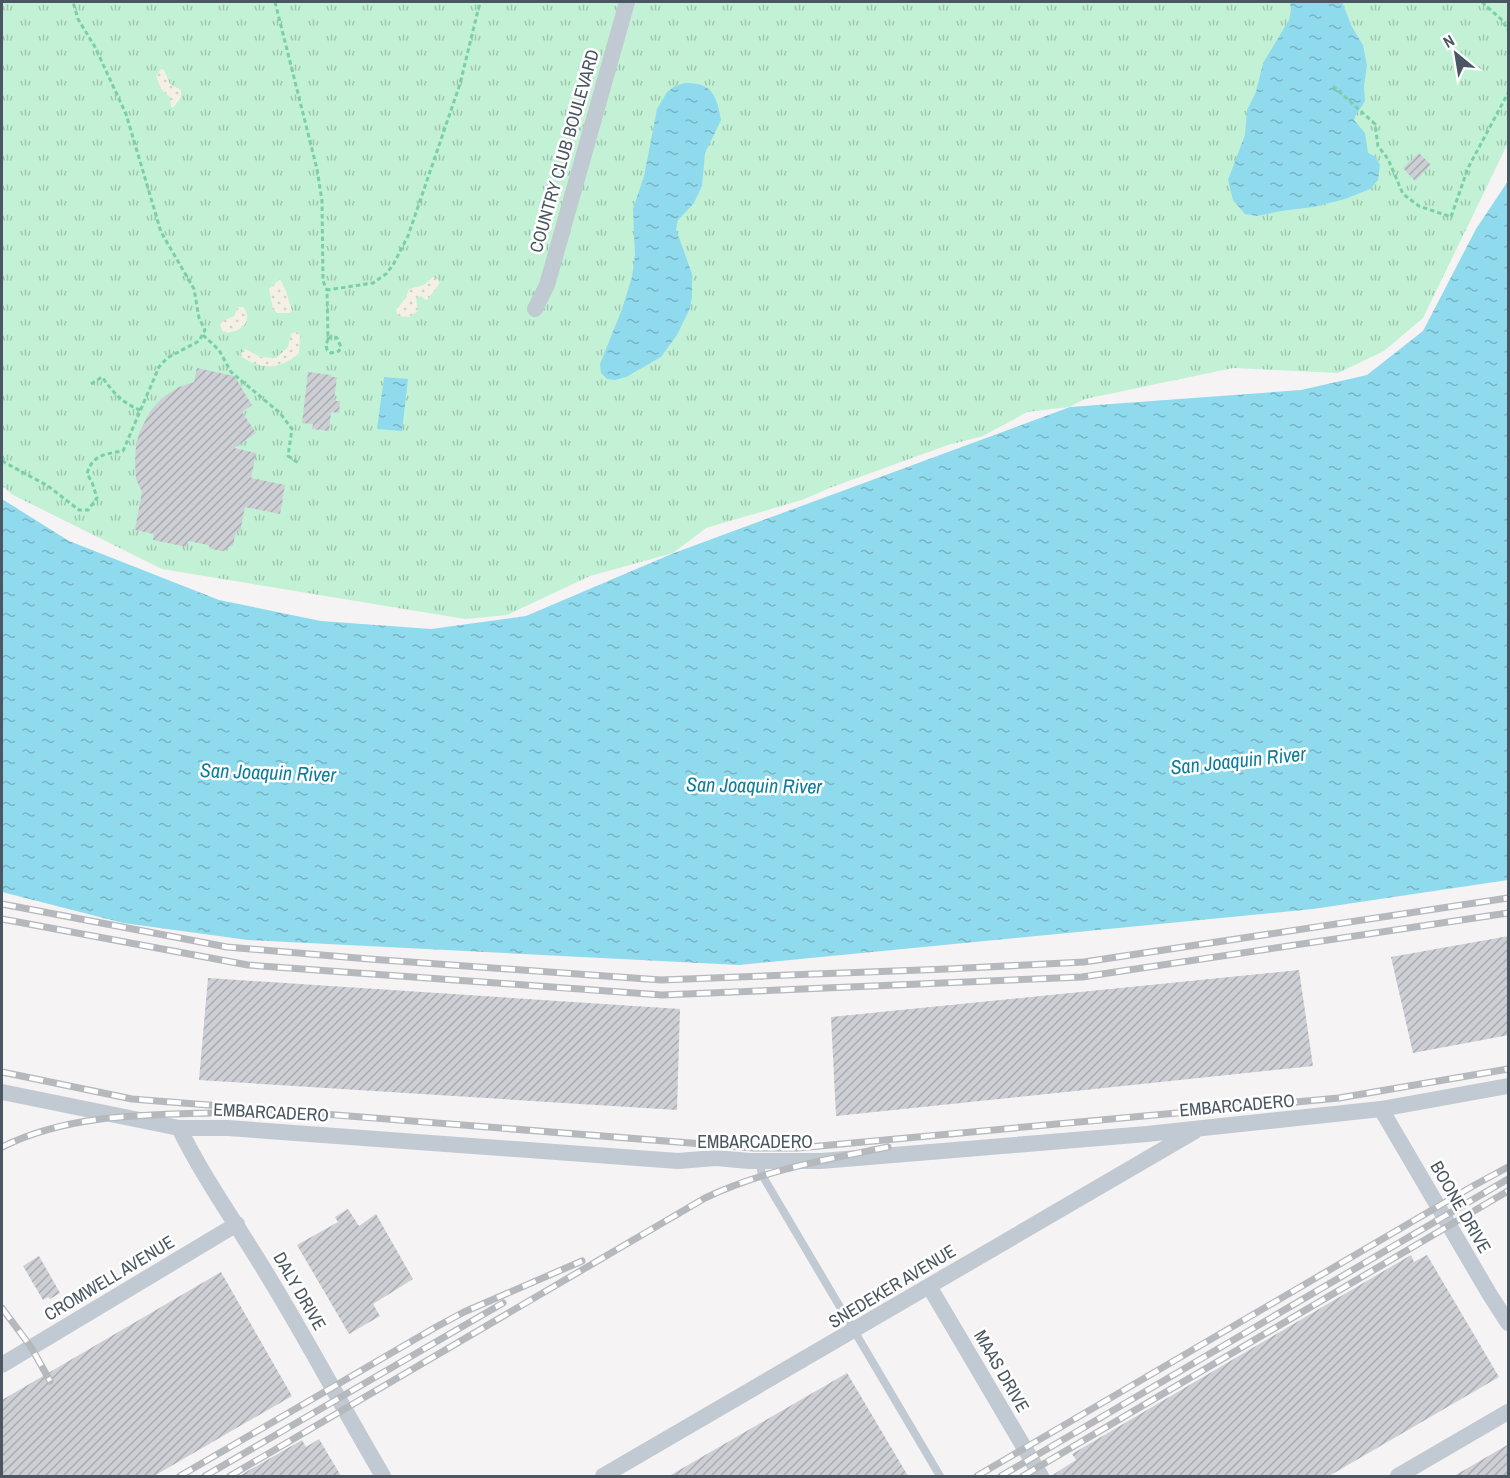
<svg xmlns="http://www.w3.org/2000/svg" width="1510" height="1478" font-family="'Archivo Narrow',sans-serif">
<defs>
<pattern id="grass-tufts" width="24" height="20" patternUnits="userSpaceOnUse" patternTransform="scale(1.5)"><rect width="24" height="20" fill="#c3f1d5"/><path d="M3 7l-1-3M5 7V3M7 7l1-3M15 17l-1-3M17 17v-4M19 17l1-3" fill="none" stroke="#a0c6b0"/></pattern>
<pattern id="sand-dots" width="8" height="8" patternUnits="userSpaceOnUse" patternTransform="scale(1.5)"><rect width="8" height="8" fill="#f5f0e5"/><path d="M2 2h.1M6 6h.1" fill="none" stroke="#d4d0c7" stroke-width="1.8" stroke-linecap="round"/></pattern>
<pattern id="water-ripples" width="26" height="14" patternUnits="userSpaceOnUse" patternTransform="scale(1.5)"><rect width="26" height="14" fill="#90daee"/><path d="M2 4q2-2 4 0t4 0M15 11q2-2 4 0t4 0" fill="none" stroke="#78b4c4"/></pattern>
<pattern id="building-hatch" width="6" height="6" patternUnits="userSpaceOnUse" patternTransform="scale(1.5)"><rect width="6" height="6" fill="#cdcfd5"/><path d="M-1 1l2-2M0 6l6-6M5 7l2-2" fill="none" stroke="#a8abb0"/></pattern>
</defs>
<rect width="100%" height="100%" fill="#f5f3f3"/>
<!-- grass -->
<path fill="url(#grass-tufts)" d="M 2,2 L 1508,2 L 1508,143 L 1423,318 L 1384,351 L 1338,373 L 1233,368 L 1085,399 L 1069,407 L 1027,412 L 983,436 L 948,445 L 832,487 L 802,500 L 706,528 L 673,553 L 590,576 L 507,615 L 465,619 L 162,569 L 13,495 L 2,486 Z"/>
<!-- sand -->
<path fill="url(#sand-dots)" d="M 161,69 L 164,70 L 170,84 L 181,90 L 181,97 L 174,107 L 171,107 L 170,97 L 161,89 L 156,76 Z
M 433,277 L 438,279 L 439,284 L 428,299 L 426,300 L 421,296 L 416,298 L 418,311 L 409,317 L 398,316 L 396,310 L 405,299 L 409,289 L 424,285 Z
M 280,279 L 286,291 L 292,311 L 289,313 L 277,313 L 273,309 L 269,289 Z
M 238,307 L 243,307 C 255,321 239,335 223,332 L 220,325 L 223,321 L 234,316 Z
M 297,331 L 300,336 L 299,353 C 280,370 262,370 242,357 L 241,353 L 245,349 L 260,357 L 276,358 L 288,347 L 291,334 Z"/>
<!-- water -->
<path fill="url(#water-ripples)" d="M 1290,2 L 1342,2 L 1352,27 L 1363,45 L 1367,65 L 1364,86 L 1365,101 L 1356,115 L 1354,120 L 1365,133 L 1368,153 L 1376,157 L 1380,165 L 1378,180 L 1370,189 L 1345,199 L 1313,207 L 1281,211 L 1257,216 L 1245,214 L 1233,200 L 1228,180 L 1245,135 L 1247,110 L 1256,92 L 1263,63 L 1289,20 L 1291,10 Z
M 685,83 C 712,82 717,96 721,120 L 705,153 L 702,186 L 694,203 L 678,220 L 676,229 L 692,274 L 692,297 L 690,308 L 677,335 L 661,357 L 626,377 L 615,380 L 607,379 L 601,373 L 600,364 L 622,309 L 632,277 L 635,255 L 633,209 L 644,176 L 657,109 L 667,92 L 675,86 Z
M 1508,181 L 1508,880 L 1313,909 L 739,965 L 248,940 L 123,923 L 2,892 L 2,499 L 69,541 L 219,600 L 321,621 L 431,629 L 526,616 L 674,553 L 1070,407 L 1301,390 L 1367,375 L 1423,331 L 1476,229 Z
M 384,377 L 408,379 L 402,431 L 377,429 Z"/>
<!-- building -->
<path fill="url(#building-hatch)" d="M 1419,153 L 1431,165 L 1415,181 L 1403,168 Z
M 197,368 L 234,376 L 252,405 L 242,412 L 256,433 L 234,448 L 256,453 L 251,478 L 285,485 L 280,514 L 245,507 L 240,532 L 236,531 L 233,545 L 223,551 L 211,549 L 208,545 L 188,541 L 187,547 L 153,540 L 154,534 L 135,530 L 142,492 L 136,479 L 135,462 L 136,445 L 140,431 L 151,410 L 162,398 L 179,387 L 194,382 Z
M 308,372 L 331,375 L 331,377 L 337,377 L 334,401 L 340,401 L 339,413 L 331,412 L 329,431 L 312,429 L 313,424 L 302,423 Z
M 1509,936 L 1509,1035 L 1413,1053 L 1391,957 Z
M 1299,970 L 1313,1066 L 836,1116 L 831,1017 Z
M 208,978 L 680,1009 L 677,1110 L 199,1080 Z
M 348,1209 L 359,1226 L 376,1214 L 413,1279 L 373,1304 L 380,1316 L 349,1334 L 297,1245 L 338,1222 L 335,1217 Z
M 1411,1255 L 1414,1262 L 1427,1255 L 1499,1377 L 1329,1476 L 1051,1476 L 1076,1460 L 1072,1454 Z
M 39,1256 L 60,1293 L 50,1299 L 48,1297 L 43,1300 L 23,1266 Z
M 221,1272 L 292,1396 L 154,1476 L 2,1476 L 2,1400 Z
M 847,1373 L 908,1476 L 669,1476 Z
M 319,1439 L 341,1476 L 239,1476 L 302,1440 L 306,1447 Z
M 1509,1444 L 1509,1476 L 1454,1476 Z"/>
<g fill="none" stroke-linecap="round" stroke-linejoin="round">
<!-- path -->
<path stroke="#7ad0a6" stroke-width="3" stroke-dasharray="4.5 3" stroke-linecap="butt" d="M 275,2 L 317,169 L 322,201 L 323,281 L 327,290
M 1482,2 L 1502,20 L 1508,30
M 1333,86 L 1375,124 L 1378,146 L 1388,159 L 1403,194 L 1419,206 L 1451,217 L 1468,168 L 1508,93
M 203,335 L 219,350 L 231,372 L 280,413 L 292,429 L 288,456 L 300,464
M 328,339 L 332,336 L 337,338 L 341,347 L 339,351 L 331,353 L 327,350 L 326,345 L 328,339 L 327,290 L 373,283 L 386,274 L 393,265 L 408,236 L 460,84 L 480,2
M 91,384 L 102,377 C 113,392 122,403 140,410
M 2,461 L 48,486 L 79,510 L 88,510 L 97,498 L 92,482 L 87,474 C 92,455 105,454 123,451 L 159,367 L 167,358 L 199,341 L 205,330 L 199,318 L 194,289 L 161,232 L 126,114 L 95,47 L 78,19 L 73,2"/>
<!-- service -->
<path stroke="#c1cad2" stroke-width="8" d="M 759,1161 L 762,1175 L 940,1476"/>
<!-- minor -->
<path stroke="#c1cad2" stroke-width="16" d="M 535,309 L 547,285 L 627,2
M 2,1092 L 179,1128 L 228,1128 L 678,1161 L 716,1158 L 749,1161 L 821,1161 L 1147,1134 L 1381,1109 L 1508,1086
M 1381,1109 L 1490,1295 L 1508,1323
M 179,1128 C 205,1181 241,1230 271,1281 C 310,1345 345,1412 383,1476
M 929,1286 L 1041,1476
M 2,1365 L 237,1224
M 603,1476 L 1195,1131
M 1398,1476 L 1508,1412"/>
<defs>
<path id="rail" d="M 2,904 L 227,947 L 369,959 L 661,980 L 947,969 L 1084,962 L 1508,898
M 2,919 L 248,965 L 662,995 L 1082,977 L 1508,913
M 2,1072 L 132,1099 L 754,1148 L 798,1148 L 1339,1098 L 1508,1069
M 2,1147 C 67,1115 138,1115 210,1113
M 2,1308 L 31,1347 L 50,1381
M 180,1476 L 436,1327 L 464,1312 L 582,1261
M 205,1476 L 503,1303
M 230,1476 L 705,1198 C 764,1170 824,1160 888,1147
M 977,1476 L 1473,1186 L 1508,1167
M 1001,1476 L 1508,1179
M 1023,1476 L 1508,1191"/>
</defs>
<!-- rail casing -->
<use href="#rail" stroke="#b5b8bd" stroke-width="7"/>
<!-- rail -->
<use href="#rail" stroke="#fff" stroke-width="4.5" stroke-dasharray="14" stroke-linecap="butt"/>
</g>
<g text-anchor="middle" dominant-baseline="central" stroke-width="5" stroke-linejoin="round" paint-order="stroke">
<!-- street labels -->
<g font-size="18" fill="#4a5661" stroke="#fff">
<text transform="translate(564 151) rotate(-74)">COUNTRY CLUB BOULEVARD</text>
<text transform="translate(1237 1105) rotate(-5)">EMBARCADERO</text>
<text transform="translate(271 1112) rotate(3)">EMBARCADERO</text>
<text x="755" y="1141">EMBARCADERO</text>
<text transform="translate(1461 1207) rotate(60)">BOONE DRIVE</text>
<text transform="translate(109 1278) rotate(-31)">CROMWELL AVENUE</text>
<text transform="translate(892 1286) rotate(-31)">SNEDEKER AVENUE</text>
<text transform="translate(300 1291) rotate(60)">DALY DRIVE</text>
<text transform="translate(1002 1371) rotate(60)">MAAS DRIVE</text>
</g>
<!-- water labels -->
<g font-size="20" font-style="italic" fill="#0c7c9b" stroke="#fff">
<text transform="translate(1238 760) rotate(-6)">San Joaquin River</text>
<text transform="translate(268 772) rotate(2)">San Joaquin River</text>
<text transform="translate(754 785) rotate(1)">San Joaquin River</text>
</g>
</g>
<!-- border -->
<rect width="1510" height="1478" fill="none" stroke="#4a5661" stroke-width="6"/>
<!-- north arrow -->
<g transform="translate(1456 54) rotate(330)" stroke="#ffffff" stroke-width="4.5" paint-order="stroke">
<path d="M0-4.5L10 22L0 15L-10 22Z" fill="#4a5661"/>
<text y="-9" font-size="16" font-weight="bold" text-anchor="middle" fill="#4a5661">N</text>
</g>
</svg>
